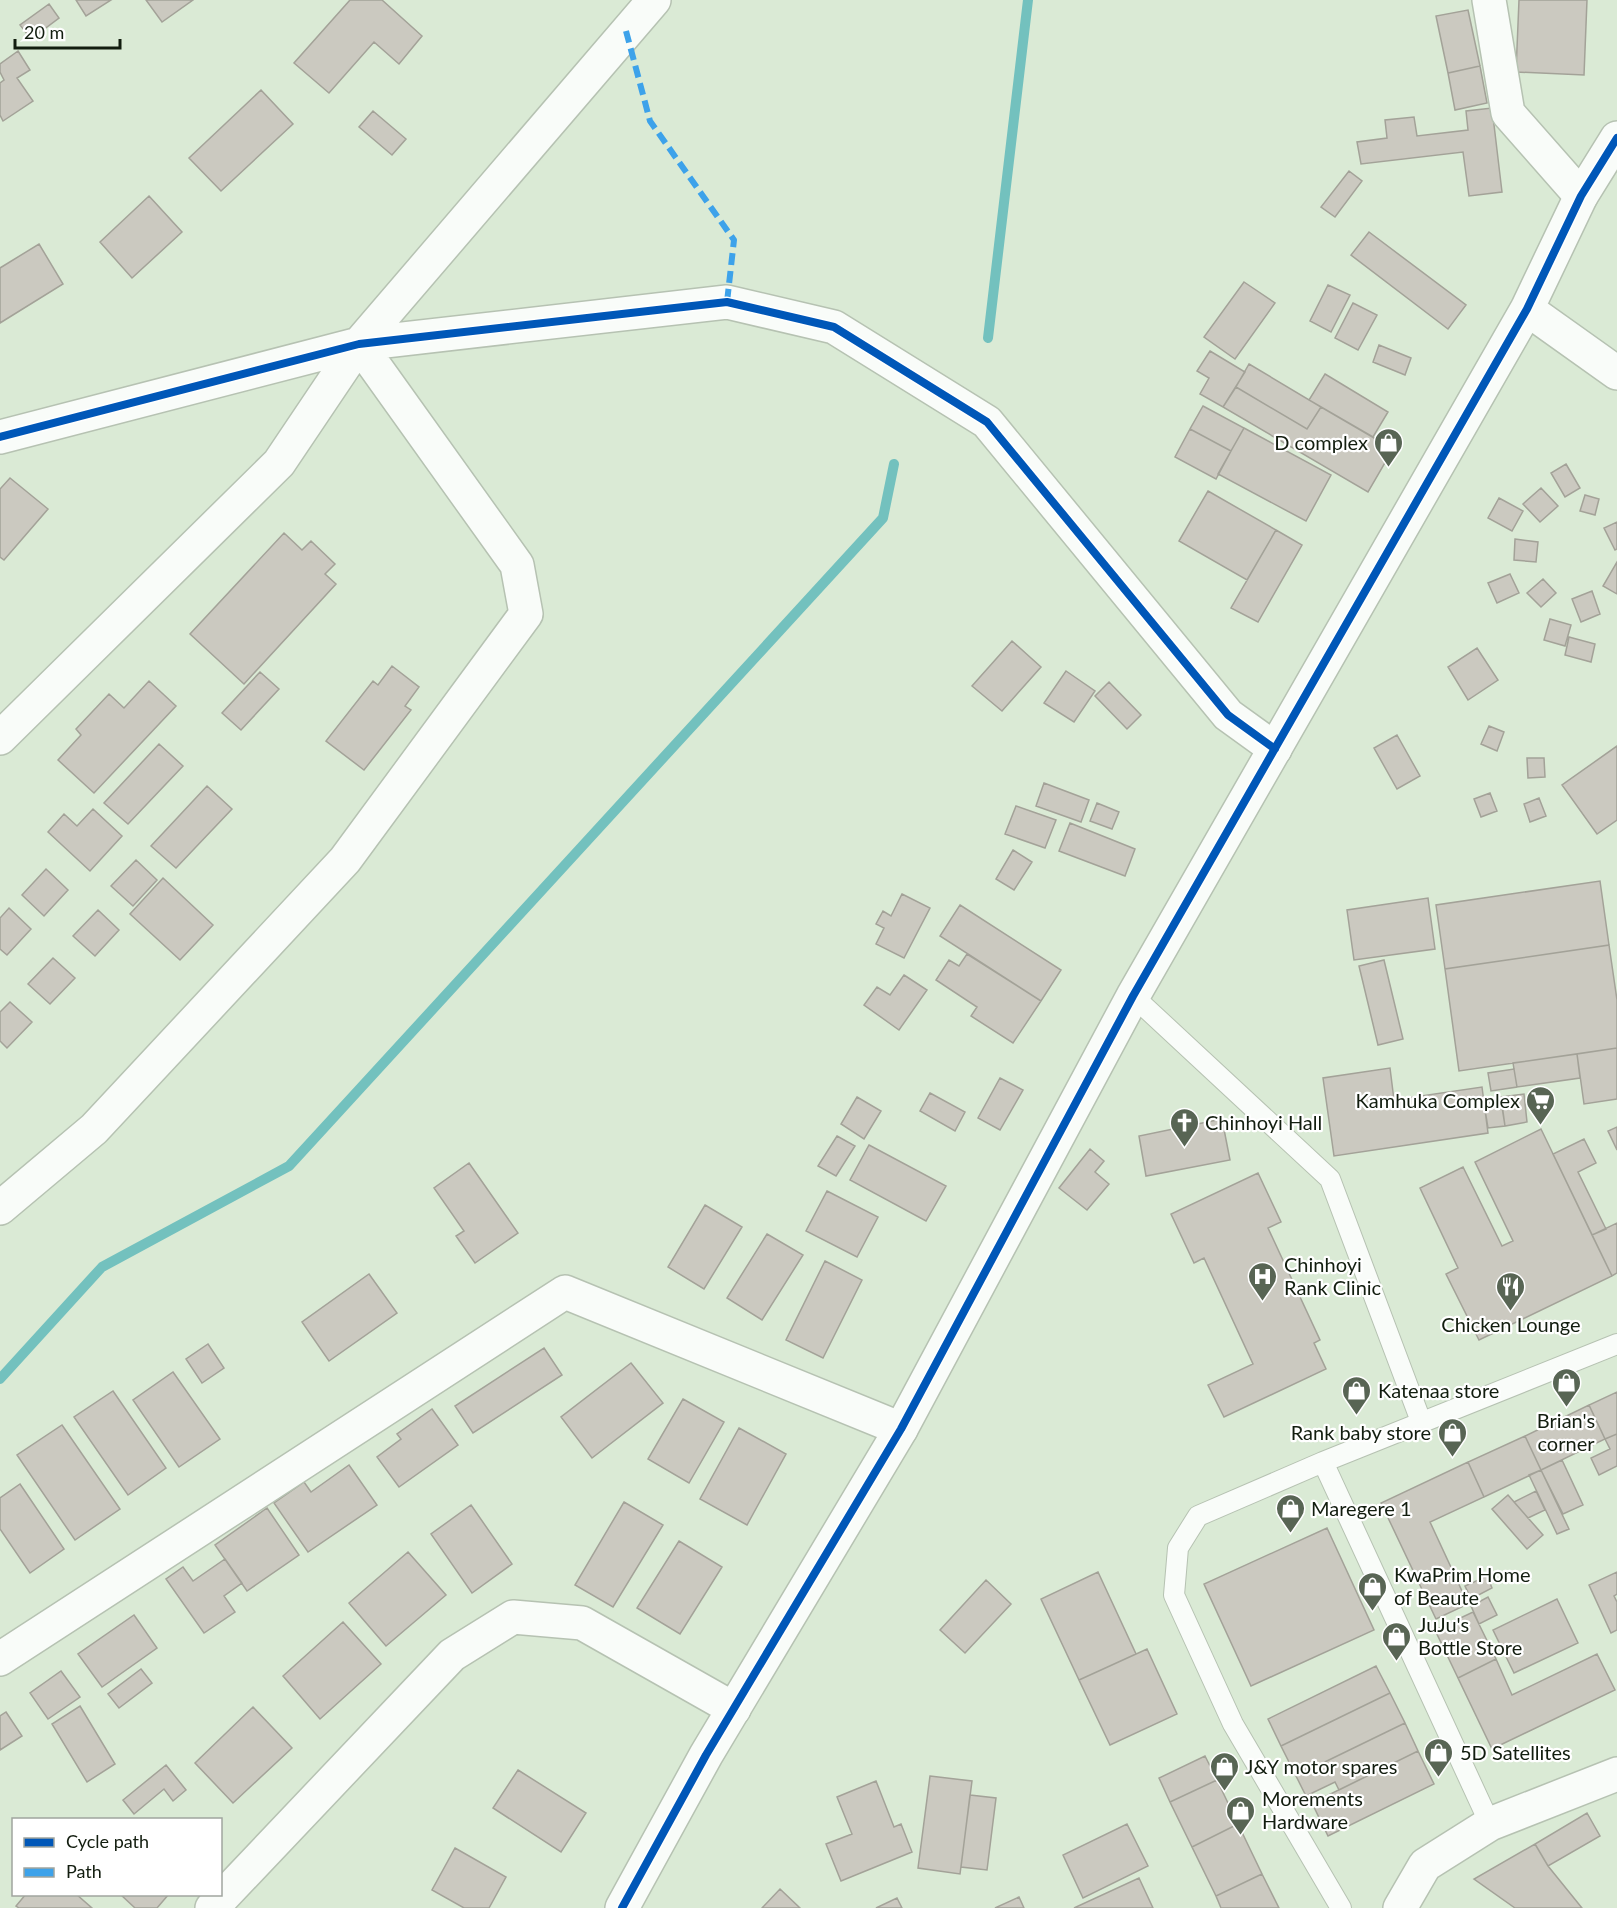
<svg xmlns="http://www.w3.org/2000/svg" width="1617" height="1908" font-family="Lato,sans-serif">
<rect width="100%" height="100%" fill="#daead5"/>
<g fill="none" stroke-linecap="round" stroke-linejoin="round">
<!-- stream -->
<path stroke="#73c1be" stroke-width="10" d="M 988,338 L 1028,0
M 0,1379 L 102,1267 L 289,1166 L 883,518 L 894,464"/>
</g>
<!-- building -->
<path fill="#cbc9c0" stroke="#a3a298" stroke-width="1.5" d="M 76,0 L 111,0 L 86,16 Z
M 146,0 L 193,0 L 162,22 Z
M 350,0 L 382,0 L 422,36 L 399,64 L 374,42 L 329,93 L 294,63 Z
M 1519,0 L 1587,0 L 1584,75 L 1516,72 Z
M 49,4 L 59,18 L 31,39 L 20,25 Z
M 1468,10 L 1480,66 L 1448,73 L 1436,16 Z
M 18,51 L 30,70 L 17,78 L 33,101 L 3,121 L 0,115 L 0,83 L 4,80 L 0,72 L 0,64 Z
M 1480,66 L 1487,103 L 1455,110 L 1448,73 Z
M 261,90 L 293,124 L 221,191 L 189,158 Z
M 1492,108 L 1502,192 L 1469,196 L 1463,152 L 1361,164 L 1357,142 L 1387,138 L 1385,120 L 1414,117 L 1417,136 L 1468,130 L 1466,111 Z
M 373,111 L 406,139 L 392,155 L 359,127 Z
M 1349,171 L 1362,181 L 1335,217 L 1321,207 Z
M 149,196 L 182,232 L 132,278 L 100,242 Z
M 1369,232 L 1466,305 L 1448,329 L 1351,255 Z
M 39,244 L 63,284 L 0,323 L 0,268 Z
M 1244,282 L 1275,303 L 1235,359 L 1204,337 Z
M 1328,285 L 1350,295 L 1331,332 L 1310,321 Z
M 1353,303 L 1377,315 L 1358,350 L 1335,338 Z
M 1379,345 L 1411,358 L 1405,375 L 1373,362 Z
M 1210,351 L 1245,372 L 1223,407 L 1200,394 L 1209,378 L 1197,371 Z
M 1249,364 L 1321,407 L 1307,429 L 1236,387 Z
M 1325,374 L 1388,412 L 1373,437 L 1309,400 Z
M 1236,387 L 1307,429 L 1321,407 L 1393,449 L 1368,492 L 1223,407 Z
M 1203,406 L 1244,428 L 1231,451 L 1190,429 Z
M 1244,428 L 1331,475 L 1306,521 L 1218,474 Z
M 1190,429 L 1231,451 L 1216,479 L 1175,457 Z
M 1566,464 L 1580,488 L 1565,497 L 1551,473 Z
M 10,478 L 48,509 L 4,560 L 0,557 L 0,489 Z
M 1541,488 L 1558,506 L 1540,522 L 1523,504 Z
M 1208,491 L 1276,530 L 1247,580 L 1179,541 Z
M 1585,495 L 1599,499 L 1595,515 L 1580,511 Z
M 1499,498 L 1523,511 L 1512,531 L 1488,518 Z
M 1617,522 L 1617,549 L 1615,550 L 1604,528 Z
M 1276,530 L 1302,545 L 1258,622 L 1231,608 Z
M 284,533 L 302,550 L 311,541 L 335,564 L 325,574 L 336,584 L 244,684 L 190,634 Z
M 1515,539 L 1538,542 L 1536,562 L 1514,560 Z
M 1617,562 L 1617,594 L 1603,586 Z
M 1510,574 L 1519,593 L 1497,603 L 1488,583 Z
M 1543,579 L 1556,593 L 1541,607 L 1527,593 Z
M 1592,591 L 1600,614 L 1581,622 L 1572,599 Z
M 1550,619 L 1571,625 L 1565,646 L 1544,640 Z
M 1569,637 L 1595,644 L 1591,662 L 1565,655 Z
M 1012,641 L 1041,667 L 1002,711 L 972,686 Z
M 1477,648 L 1498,680 L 1468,700 L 1448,667 Z
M 392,666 L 419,687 L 405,706 L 411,710 L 364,770 L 326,741 L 373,681 L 378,685 Z
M 1066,671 L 1095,691 L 1074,722 L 1044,703 Z
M 260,672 L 279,689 L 241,730 L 222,713 Z
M 149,681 L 176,706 L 94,793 L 58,760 L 81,735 L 76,729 L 109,694 L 124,708 Z
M 1109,682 L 1141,715 L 1127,729 L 1095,696 Z
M 1489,726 L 1504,732 L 1497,751 L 1481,744 Z
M 1397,735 L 1420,776 L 1397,789 L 1374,748 Z
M 159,744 L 183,766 L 128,824 L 104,803 Z
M 1617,746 L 1617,820 L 1597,834 L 1562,785 Z
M 1527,758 L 1544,758 L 1545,777 L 1528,778 Z
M 1044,783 L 1089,800 L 1081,822 L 1036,806 Z
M 207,786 L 232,809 L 176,868 L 151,846 Z
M 1490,793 L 1497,811 L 1481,817 L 1474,799 Z
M 1539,798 L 1546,816 L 1530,822 L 1524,804 Z
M 1097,803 L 1119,812 L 1112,829 L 1090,821 Z
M 1016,806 L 1056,820 L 1045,848 L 1005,834 Z
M 93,809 L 122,836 L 90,871 L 48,832 L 64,814 L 77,826 Z
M 1070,823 L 1135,849 L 1125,876 L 1059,851 Z
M 1013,850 L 1032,862 L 1014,890 L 996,879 Z
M 136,860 L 157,880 L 133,906 L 111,886 Z
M 46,869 L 68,890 L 44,916 L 22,895 Z
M 163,878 L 213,925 L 180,960 L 130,914 Z
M 1600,881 L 1609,945 L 1445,969 L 1436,905 Z
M 902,894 L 930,908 L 904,958 L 876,944 L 884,928 L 876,924 L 883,911 L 891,916 Z
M 1428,898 L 1435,949 L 1354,960 L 1347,910 Z
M 960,905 L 1061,970 L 1041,1001 L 940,936 Z
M 9,908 L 31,929 L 7,955 L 0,949 L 0,918 Z
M 98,910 L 119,930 L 95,956 L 73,936 Z
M 1609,945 L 1617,1000 L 1617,1048 L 1459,1071 L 1445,969 Z
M 967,954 L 1041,1001 L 1013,1043 L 971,1016 L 977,1007 L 936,980 L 949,960 L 959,966 Z
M 53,958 L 75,978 L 50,1004 L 28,984 Z
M 1384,960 L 1403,1039 L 1378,1045 L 1359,966 Z
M 904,975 L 927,990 L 899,1030 L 864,1005 L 877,987 L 890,995 Z
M 10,1002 L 32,1022 L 7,1048 L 0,1041 L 0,1012 Z
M 1617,1048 L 1617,1099 L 1584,1104 L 1577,1054 Z
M 1577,1054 L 1580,1078 L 1517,1087 L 1513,1063 Z
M 1390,1068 L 1394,1100 L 1482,1087 L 1488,1133 L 1334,1156 L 1323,1078 Z
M 1514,1069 L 1517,1087 L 1491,1091 L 1488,1073 Z
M 1000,1078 L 1023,1090 L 1000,1130 L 978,1118 Z
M 930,1093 L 965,1112 L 955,1131 L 920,1111 Z
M 1524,1094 L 1527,1122 L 1505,1126 L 1501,1097 Z
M 857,1097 L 881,1111 L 864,1139 L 841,1124 Z
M 1501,1101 L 1505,1126 L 1488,1128 L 1484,1103 Z
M 1222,1119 L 1230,1160 L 1146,1176 L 1139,1136 Z
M 1617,1127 L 1617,1150 L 1608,1131 Z
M 1541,1129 L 1612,1276 L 1479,1340 L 1446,1274 L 1458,1268 L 1420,1188 L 1463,1167 L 1502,1246 L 1513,1241 L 1475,1162 Z
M 837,1136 L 855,1146 L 836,1176 L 818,1166 Z
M 1584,1139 L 1596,1163 L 1578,1172 L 1606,1229 L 1592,1235 L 1553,1154 Z
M 869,1145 L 946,1186 L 926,1221 L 850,1180 Z
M 1090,1149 L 1104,1161 L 1095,1172 L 1109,1184 L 1087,1210 L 1059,1188 Z
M 469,1163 L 518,1233 L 475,1263 L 456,1236 L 464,1231 L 434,1188 Z
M 1258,1173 L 1281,1222 L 1268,1228 L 1320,1340 L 1314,1343 L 1326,1369 L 1224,1417 L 1208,1385 L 1253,1364 L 1204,1258 L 1194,1263 L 1171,1214 Z
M 827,1191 L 878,1217 L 857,1257 L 806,1231 Z
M 705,1205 L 742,1227 L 704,1289 L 668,1267 Z
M 1617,1223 L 1617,1273 L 1612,1276 L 1592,1235 Z
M 767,1234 L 803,1255 L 762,1320 L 727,1298 Z
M 825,1261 L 862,1280 L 823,1358 L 786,1340 Z
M 369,1274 L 397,1313 L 329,1361 L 302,1322 Z
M 208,1344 L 224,1368 L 202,1383 L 186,1359 Z
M 544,1348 L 562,1375 L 473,1433 L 455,1406 Z
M 631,1363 L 663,1403 L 592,1458 L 561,1417 Z
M 173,1372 L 220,1439 L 179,1467 L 133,1400 Z
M 113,1391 L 166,1468 L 128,1495 L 74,1417 Z
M 1617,1392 L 1617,1434 L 1605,1439 L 1589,1405 Z
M 683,1399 L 724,1422 L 689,1483 L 648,1459 Z
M 1589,1405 L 1605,1439 L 1541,1470 L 1525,1436 Z
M 432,1409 L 458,1445 L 399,1487 L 377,1457 L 401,1439 L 397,1434 Z
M 62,1425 L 120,1509 L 75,1540 L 17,1455 Z
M 739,1428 L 786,1454 L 747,1525 L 700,1499 Z
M 1617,1434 L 1617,1466 L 1599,1475 L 1591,1458 L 1610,1449 L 1605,1439 Z
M 1525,1436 L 1541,1470 L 1484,1497 L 1468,1462 Z
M 1562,1460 L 1583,1505 L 1563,1514 L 1541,1470 Z
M 1468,1462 L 1484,1497 L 1430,1522 L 1468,1604 L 1436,1619 L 1381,1503 Z
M 349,1465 L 377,1505 L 308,1552 L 274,1503 L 304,1482 L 311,1492 Z
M 1541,1470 L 1569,1529 L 1557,1534 L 1529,1475 Z
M 20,1484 L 64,1549 L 30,1573 L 0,1529 L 0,1498 Z
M 1536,1491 L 1545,1510 L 1528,1518 L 1514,1502 Z
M 1508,1495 L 1543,1535 L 1527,1549 L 1492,1509 Z
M 624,1502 L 663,1525 L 613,1607 L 575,1585 Z
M 471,1505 L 512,1564 L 472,1593 L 431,1534 Z
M 267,1508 L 299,1555 L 247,1591 L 215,1545 Z
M 1327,1528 L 1374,1630 L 1251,1686 L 1204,1584 Z
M 679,1541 L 722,1567 L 680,1634 L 637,1608 Z
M 408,1552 L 446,1595 L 386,1646 L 349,1603 Z
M 225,1559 L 242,1583 L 224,1596 L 235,1612 L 204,1633 L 166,1579 L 183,1567 L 193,1581 Z
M 1098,1572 L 1136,1654 L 1079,1680 L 1041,1599 Z
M 1617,1572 L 1617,1594 L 1614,1596 L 1617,1602 L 1617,1630 L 1611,1633 L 1589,1585 Z
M 1487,1576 L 1492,1588 L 1471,1599 L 1465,1586 Z
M 986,1580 L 1011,1604 L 965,1653 L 940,1630 Z
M 1488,1597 L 1497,1615 L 1479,1624 L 1471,1606 Z
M 1557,1599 L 1578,1643 L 1514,1673 L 1493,1630 Z
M 1473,1612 L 1496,1659 L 1458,1678 L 1435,1630 Z
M 134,1615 L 157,1648 L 102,1687 L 78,1654 Z
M 343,1622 L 381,1664 L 320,1719 L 283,1676 Z
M 1147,1649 L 1177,1714 L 1110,1745 L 1079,1680 Z
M 1597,1654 L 1615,1690 L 1492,1749 L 1458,1678 L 1496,1659 L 1512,1695 Z
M 1376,1666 L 1390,1693 L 1281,1746 L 1268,1719 Z
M 141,1669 L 152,1683 L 119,1708 L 108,1694 Z
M 61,1671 L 80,1697 L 48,1719 L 30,1693 Z
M 1390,1693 L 1405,1723 L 1296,1776 L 1281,1746 Z
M 80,1706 L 115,1764 L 87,1782 L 52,1724 Z
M 253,1707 L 292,1748 L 233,1803 L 195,1763 Z
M 6,1712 L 22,1736 L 0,1750 L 0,1716 Z
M 1405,1723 L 1418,1751 L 1339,1790 L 1335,1782 L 1306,1796 L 1296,1776 Z
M 1418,1751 L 1434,1784 L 1328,1836 L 1312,1803 Z
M 1205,1756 L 1217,1780 L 1170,1802 L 1159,1778 Z
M 166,1765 L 186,1790 L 173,1801 L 164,1789 L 134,1814 L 123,1800 Z
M 518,1770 L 586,1813 L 561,1852 L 493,1808 Z
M 930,1776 L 972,1781 L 960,1874 L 918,1868 Z
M 1217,1780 L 1238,1824 L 1192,1847 L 1170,1802 Z
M 876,1781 L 894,1827 L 901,1824 L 912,1852 L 841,1881 L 826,1844 L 852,1834 L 837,1797 Z
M 970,1795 L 996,1798 L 987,1870 L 961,1867 Z
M 1587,1813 L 1600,1836 L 1548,1866 L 1535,1844 Z
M 1127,1824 L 1148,1866 L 1083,1898 L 1063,1855 Z
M 1238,1824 L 1262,1874 L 1216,1896 L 1192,1847 Z
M 1535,1844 L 1548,1866 L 1582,1908 L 1515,1908 L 1474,1879 Z
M 455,1848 L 506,1877 L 489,1908 L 464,1908 L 432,1890 Z
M 1262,1874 L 1279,1908 L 1221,1908 L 1216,1896 Z
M 1139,1878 L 1153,1908 L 1074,1908 Z
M 780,1889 L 800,1908 L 762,1908 Z
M 26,1894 L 76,1894 L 92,1908 L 19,1908 L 16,1906 Z
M 120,1894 L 169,1894 L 157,1908 L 135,1908 Z
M 1019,1897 L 1024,1908 L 995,1908 Z
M 897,1898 L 902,1908 L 876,1908 Z"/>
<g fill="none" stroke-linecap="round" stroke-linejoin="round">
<defs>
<path id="lane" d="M 1133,996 L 1330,1179 L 1422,1424
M 1323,1462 L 1490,1824
M 1341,1908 L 1233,1724 L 1174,1595 L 1178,1548 L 1198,1516 L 1323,1462 L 1617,1344"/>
<path id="street" d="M 1489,0 L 1508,113 L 1581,196
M 0,437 L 359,344 L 727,302 L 834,327 L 987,422 L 1228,715 L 1275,749
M 0,738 L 279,463 L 359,344 L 654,0
M 0,1208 L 94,1129 L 345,860 L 526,614 L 517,565 L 359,344
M 0,1659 L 565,1292 L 901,1429
M 212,1908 L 452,1655 L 513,1617 L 582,1623 L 734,1709
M 1400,1908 L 1425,1865 L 1490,1824 L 1617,1774"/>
<path id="secondary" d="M 1527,309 L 1617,373
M 622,1908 L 706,1755 L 901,1429 L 1133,996 L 1527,309 L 1581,196 L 1617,138"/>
</defs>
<!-- lane casing -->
<use href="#lane" stroke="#b6c2b2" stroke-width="22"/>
<!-- street casing -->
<use href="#street" stroke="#b6c2b2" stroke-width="36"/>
<!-- secondary casing -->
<use href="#secondary" stroke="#b6c2b2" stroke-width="36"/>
<!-- lane -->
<use href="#lane" stroke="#f9fcf9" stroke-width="20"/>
<!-- street -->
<use href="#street" stroke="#f9fcf9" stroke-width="33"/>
<!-- secondary -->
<use href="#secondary" stroke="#f9fcf9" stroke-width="33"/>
<!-- quiet -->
<path stroke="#3da2ea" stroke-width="6" stroke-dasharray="12 6" stroke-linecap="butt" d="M 626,31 L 650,121 L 734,240 L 727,302"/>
<defs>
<path id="cycleway" d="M 0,437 L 359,344 L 727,302 L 834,327 L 987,422 L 1228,715 L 1275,749
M 622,1908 L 706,1755 L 901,1429 L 1133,996 L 1527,309 L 1581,196 L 1617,138"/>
</defs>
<!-- cycleway casing -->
<use href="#cycleway" stroke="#fff" stroke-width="11"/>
<!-- cycleway -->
<use href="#cycleway" stroke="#0057b8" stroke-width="8"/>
</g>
<!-- icons -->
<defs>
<symbol id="shop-pin" viewBox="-11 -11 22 30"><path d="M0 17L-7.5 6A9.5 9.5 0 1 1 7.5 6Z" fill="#586554" stroke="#fff"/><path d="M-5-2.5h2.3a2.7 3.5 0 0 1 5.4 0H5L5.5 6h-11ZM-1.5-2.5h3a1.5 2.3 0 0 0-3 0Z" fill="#fff"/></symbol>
<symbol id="supermarket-pin" viewBox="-11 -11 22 30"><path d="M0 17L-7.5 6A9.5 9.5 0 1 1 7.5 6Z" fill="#586554" stroke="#fff"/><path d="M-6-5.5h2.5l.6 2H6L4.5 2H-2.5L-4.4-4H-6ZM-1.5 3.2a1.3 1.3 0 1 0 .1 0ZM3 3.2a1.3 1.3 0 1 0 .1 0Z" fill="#fff"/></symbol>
<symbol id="church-pin" viewBox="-11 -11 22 30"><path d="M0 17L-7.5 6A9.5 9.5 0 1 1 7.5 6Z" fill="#586554" stroke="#fff"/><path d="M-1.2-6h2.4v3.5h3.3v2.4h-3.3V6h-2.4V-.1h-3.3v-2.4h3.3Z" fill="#fff"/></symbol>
<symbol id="hospital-pin" viewBox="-11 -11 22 30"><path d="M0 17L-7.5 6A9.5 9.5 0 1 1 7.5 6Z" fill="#586554" stroke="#fff"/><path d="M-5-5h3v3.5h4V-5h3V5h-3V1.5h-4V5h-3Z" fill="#fff"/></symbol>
<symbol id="restaurant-pin" viewBox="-11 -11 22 30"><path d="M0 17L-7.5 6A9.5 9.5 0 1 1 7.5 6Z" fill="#586554" stroke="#fff"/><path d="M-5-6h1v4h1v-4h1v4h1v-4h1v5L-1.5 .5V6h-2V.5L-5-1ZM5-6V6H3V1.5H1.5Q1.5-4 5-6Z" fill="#fff"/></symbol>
</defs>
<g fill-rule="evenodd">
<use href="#shop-pin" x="1372" y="426" width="33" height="45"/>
<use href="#supermarket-pin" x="1524" y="1084" width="33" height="45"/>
<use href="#church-pin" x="1168" y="1106" width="33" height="45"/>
<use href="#hospital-pin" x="1246" y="1260" width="33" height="45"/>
<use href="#restaurant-pin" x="1494" y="1270" width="33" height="45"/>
<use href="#shop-pin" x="1550" y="1366" width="33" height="45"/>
<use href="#shop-pin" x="1340" y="1374" width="33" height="45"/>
<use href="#shop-pin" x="1436" y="1416" width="33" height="45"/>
<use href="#shop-pin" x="1274" y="1492" width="33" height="45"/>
<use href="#shop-pin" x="1356" y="1570" width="33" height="45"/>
<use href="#shop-pin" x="1380" y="1620" width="33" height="45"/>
<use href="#shop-pin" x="1422" y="1736" width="33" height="45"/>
<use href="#shop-pin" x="1208" y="1750" width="33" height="45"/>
<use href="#shop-pin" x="1224" y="1794" width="33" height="45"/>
</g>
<g text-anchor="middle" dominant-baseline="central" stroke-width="4.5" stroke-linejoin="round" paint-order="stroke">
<!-- poi labels -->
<g font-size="20" fill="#121d0f" stroke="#fff" text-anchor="start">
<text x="1368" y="442" text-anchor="end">D complex</text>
<text x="1520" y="1100" text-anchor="end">Kamhuka Complex</text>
<text x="1205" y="1122">Chinhoyi Hall</text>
<text x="1284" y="1264">Chinhoyi<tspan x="1284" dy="23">Rank Clinic</tspan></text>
<text x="1511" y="1324" text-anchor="middle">Chicken Lounge</text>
<text x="1378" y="1390">Katenaa store</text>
<text x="1566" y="1420" text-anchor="middle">Brian's<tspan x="1566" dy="23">corner</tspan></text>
<text x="1431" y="1432" text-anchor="end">Rank baby store</text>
<text x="1311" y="1508">Maregere 1</text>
<text x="1394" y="1574">KwaPrim Home<tspan x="1394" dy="23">of Beaute</tspan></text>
<text x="1418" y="1624">JuJu's<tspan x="1418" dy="23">Bottle Store</tspan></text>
<text x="1460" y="1752">5D Satellites</text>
<text x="1245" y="1766">J&amp;Y motor spares</text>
<text x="1262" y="1798">Morements<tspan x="1262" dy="23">Hardware</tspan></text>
</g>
</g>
<!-- legend -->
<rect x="12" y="1818" width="210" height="78" fill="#ffffff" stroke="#a0a59f" stroke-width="1.5"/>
<rect x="24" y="1838" width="30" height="9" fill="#0057b8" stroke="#a0a59f" stroke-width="1.5"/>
<text x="66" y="1848" font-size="18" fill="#121d0f">Cycle path</text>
<rect x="24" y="1868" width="30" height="9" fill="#3da2ea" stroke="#a0a59f" stroke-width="1.5"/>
<text x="66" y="1878" font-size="18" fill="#121d0f">Path</text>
<!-- scale -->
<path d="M15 39v9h105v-9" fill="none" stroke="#121d0f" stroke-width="3"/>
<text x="24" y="39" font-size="18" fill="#121d0f" stroke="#ffffff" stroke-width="4.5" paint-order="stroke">20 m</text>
</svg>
